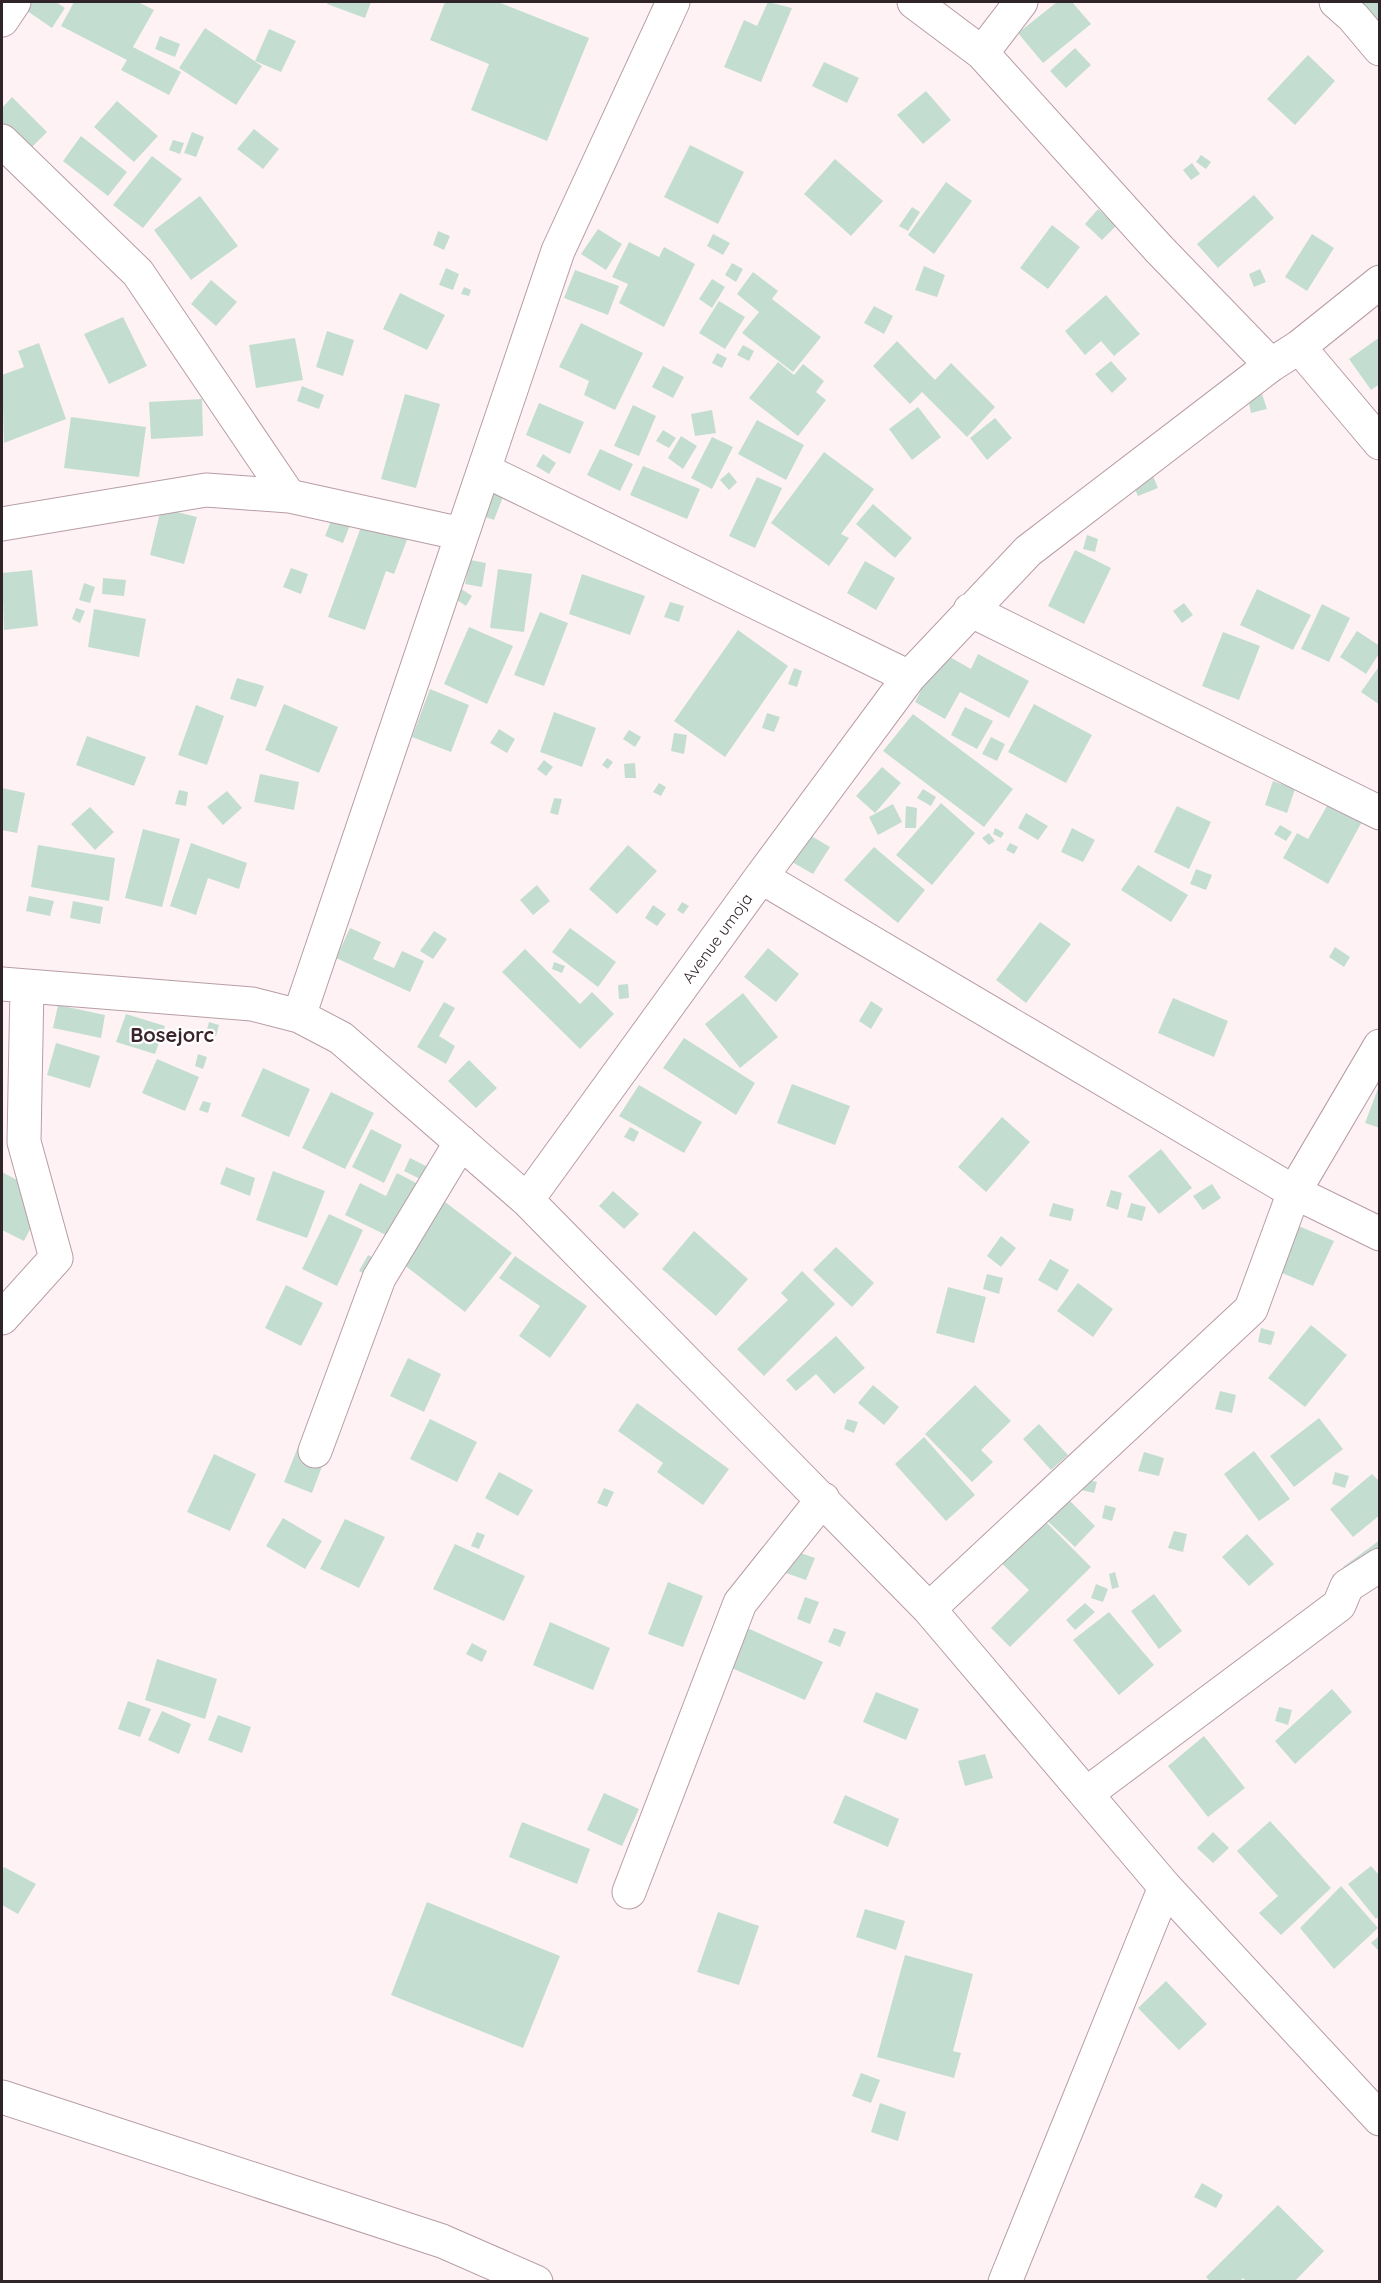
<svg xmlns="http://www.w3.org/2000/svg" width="1381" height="2283" font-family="Quicksand,sans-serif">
<rect width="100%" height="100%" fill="#fef2f5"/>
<!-- building -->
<path fill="#c3ded1" d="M 19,2 L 56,2 L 65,8 L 52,28 L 17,4 Z
M 74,2 L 138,2 L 154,10 L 133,47 L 181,72 L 169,95 L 121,70 L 127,60 L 61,26 Z
M 328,2 L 371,2 L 365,18 L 327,4 Z
M 445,2 L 498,2 L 589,38 L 547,141 L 471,110 L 489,64 L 430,40 Z
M 768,2 L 792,8 L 761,82 L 724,67 L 744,20 L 757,26 Z
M 1057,2 L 1072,2 L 1091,24 L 1043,63 L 1018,33 Z
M 1352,2 L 1380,2 L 1380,23 L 1377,25 Z
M 205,28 L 262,66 L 236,105 L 179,68 Z
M 269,29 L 296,41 L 281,72 L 255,61 Z
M 160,36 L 180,44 L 175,57 L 155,49 Z
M 1075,48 L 1091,65 L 1066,88 L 1050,71 Z
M 1308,55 L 1335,81 L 1295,125 L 1267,99 Z
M 824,62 L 859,78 L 847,103 L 812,86 Z
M 926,91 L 951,120 L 923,144 L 897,115 Z
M 12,97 L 47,132 L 18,161 L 2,144 L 2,108 Z
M 117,101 L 158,136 L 134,162 L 94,127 Z
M 254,129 L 279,149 L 263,169 L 237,149 Z
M 192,132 L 204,137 L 196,157 L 184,153 Z
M 81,136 L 127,172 L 108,196 L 63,161 Z
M 173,140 L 184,143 L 180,154 L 169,150 Z
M 690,145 L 744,172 L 718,224 L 664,197 Z
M 1201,155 L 1211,162 L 1206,169 L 1196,162 Z
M 152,156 L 182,179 L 143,228 L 113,205 Z
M 835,159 L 883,201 L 851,236 L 804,194 Z
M 1192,163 L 1200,174 L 1191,180 L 1183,170 Z
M 946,182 L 972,201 L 934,254 L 908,235 Z
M 1254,195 L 1274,218 L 1218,268 L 1197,244 Z
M 200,196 L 238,246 L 191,280 L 154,230 Z
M 912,207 L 920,212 L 908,231 L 899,226 Z
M 1098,209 L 1116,226 L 1102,240 L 1085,224 Z
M 1052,225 L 1080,247 L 1048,289 L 1020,268 Z
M 598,229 L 622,244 L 606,270 L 581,254 Z
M 438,231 L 450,236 L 444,250 L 433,245 Z
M 713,234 L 730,243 L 723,255 L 707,246 Z
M 1312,234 L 1334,248 L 1307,291 L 1285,277 Z
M 629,242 L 659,257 L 664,247 L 695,264 L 664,327 L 619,303 L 628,284 L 612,277 Z
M 732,263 L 743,269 L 736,282 L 725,275 Z
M 924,266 L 945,275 L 937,297 L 915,290 Z
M 446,268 L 459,274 L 453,290 L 439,285 Z
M 1260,269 L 1266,282 L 1254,287 L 1249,274 Z
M 575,270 L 619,286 L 608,315 L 564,298 Z
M 753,272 L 778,291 L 772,299 L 821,337 L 793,372 L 742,333 L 759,312 L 737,294 Z
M 712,279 L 725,287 L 712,308 L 699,299 Z
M 211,280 L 237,302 L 216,326 L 191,304 Z
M 464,287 L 471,290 L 469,296 L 461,294 Z
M 400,293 L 445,315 L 427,350 L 383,329 Z
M 1106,295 L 1140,334 L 1114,356 L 1101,341 L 1085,355 L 1065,331 Z
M 719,301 L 745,317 L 725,349 L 699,333 Z
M 874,306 L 893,316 L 884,334 L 864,323 Z
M 123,317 L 147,366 L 109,384 L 84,334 Z
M 581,323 L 643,353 L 615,410 L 584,395 L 589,381 L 559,367 Z
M 327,331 L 354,340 L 343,376 L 316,367 Z
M 1380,337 L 1380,384 L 1371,390 L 1349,359 Z
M 295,338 L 303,380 L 256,388 L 249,345 Z
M 897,341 L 935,380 L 951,363 L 995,407 L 967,437 L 922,392 L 910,404 L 873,366 Z
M 39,343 L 66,419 L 4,443 L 2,375 L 24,367 L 18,351 Z
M 743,345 L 754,351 L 749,361 L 737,355 Z
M 717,353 L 727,358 L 722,368 L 712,363 Z
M 1111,361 L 1127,379 L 1112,393 L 1095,374 Z
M 778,362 L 794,375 L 803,364 L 824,381 L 816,392 L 826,400 L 798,436 L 749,398 Z
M 663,366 L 684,377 L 673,398 L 652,387 Z
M 302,386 L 324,395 L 319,409 L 297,401 Z
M 405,394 L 440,404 L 416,488 L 381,479 Z
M 1262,394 L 1267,409 L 1251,413 L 1248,398 Z
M 202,399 L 203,436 L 151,439 L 149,402 Z
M 539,403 L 584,422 L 570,454 L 526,435 Z
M 633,405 L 656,416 L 639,456 L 614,446 Z
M 918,407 L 941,437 L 912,460 L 889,429 Z
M 712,410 L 716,433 L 695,436 L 691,414 Z
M 71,417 L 146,427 L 139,477 L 64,468 Z
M 995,418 L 1012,438 L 987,460 L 970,438 Z
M 757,420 L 804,445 L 786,480 L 738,454 Z
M 663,430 L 676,438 L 669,448 L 656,441 Z
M 681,436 L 697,446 L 683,469 L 668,458 Z
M 712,437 L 733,447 L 712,489 L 691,478 Z
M 600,449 L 633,464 L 620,491 L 587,475 Z
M 824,452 L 874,489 L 841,534 L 849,538 L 829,566 L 771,523 Z
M 543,454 L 556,463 L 549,474 L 536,466 Z
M 643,466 L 700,489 L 687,519 L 630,495 Z
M 729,472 L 737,482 L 729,490 L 720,480 Z
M 1153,476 L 1158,488 L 1138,496 L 1133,485 Z
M 757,477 L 782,488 L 755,548 L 729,536 Z
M 490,492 L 503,497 L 494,520 L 480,515 Z
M 873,504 L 912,538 L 895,558 L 856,524 Z
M 161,508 L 197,517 L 184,564 L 150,555 Z
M 336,508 L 354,515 L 343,543 L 325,536 Z
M 365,516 L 410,532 L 394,574 L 386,571 L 365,630 L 328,617 Z
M 1087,535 L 1098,539 L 1095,552 L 1083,549 Z
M 1075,550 L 1111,568 L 1084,624 L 1048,606 Z
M 470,560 L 486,563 L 482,587 L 465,584 Z
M 865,561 L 895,578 L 876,610 L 847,593 Z
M 291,568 L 308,574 L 301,594 L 283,587 Z
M 498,569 L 532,574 L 524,632 L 490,628 Z
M 32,570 L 38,626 L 4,630 L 2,573 Z
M 582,574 L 645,596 L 630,635 L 569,614 Z
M 103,578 L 126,580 L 124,596 L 102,594 Z
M 84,583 L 95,587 L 90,603 L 79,600 Z
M 460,588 L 472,596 L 466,606 L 454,598 Z
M 1257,589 L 1311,615 L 1293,650 L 1240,625 Z
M 670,602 L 684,606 L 679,622 L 664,617 Z
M 1184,603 L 1193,615 L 1182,623 L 1173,611 Z
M 1322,604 L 1350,618 L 1329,662 L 1301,649 Z
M 76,608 L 85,611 L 80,623 L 72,619 Z
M 94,609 L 146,619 L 139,657 L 88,647 Z
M 540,612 L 568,623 L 544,686 L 514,675 Z
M 469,627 L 513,646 L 487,704 L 444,684 Z
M 738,630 L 788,666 L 725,757 L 674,721 Z
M 1357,631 L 1380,646 L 1380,652 L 1366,674 L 1340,657 Z
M 1223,632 L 1260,646 L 1239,700 L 1202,686 Z
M 941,652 L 971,669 L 978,654 L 1029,681 L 1009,718 L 960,692 L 945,719 L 915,702 Z
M 1380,665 L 1380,705 L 1361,692 Z
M 794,668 L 802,671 L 797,687 L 788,684 Z
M 237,678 L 264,686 L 256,707 L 230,699 Z
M 430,689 L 469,705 L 451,752 L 412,737 Z
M 284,704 L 338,727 L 319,773 L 265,750 Z
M 1034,704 L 1092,735 L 1066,783 L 1008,752 Z
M 196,705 L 224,716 L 207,765 L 178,755 Z
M 965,707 L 993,721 L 977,749 L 951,735 Z
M 554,712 L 596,728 L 582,767 L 540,752 Z
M 767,713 L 780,717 L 774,732 L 762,728 Z
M 913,714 L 1013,789 L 984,827 L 883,751 Z
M 499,729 L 515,739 L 507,753 L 490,743 Z
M 629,730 L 641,737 L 635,747 L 623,739 Z
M 674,733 L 687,735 L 684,754 L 671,751 Z
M 87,736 L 146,757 L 134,786 L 76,765 Z
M 991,737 L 1005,744 L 997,761 L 982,754 Z
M 607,758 L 613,762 L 608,769 L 602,765 Z
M 544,760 L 553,767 L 546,776 L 537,769 Z
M 635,763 L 636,778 L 625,778 L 624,764 Z
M 882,767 L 901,783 L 875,813 L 856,796 Z
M 260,774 L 299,782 L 294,810 L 254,802 Z
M 1273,781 L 1295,789 L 1287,813 L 1265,805 Z
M 659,783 L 666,787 L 661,796 L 653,792 Z
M 2,788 L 25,793 L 17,833 L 2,830 Z
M 923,789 L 936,797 L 931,806 L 917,798 Z
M 179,790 L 188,792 L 186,806 L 175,804 Z
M 227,791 L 242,808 L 223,825 L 207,807 Z
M 554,798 L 562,799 L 558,815 L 550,813 Z
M 1331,799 L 1364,818 L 1328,884 L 1283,858 L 1297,833 L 1308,839 Z
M 941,803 L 975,833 L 932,885 L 896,855 Z
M 893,804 L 902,822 L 878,835 L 869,817 Z
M 906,806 L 917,808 L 916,828 L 905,828 Z
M 1177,806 L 1211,822 L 1189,869 L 1154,852 Z
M 90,807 L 114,832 L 95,850 L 71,824 Z
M 1026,813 L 1048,826 L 1038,840 L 1018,828 Z
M 1280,825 L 1292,832 L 1286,841 L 1274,834 Z
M 995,828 L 1004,833 L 1001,838 L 993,834 Z
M 1072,828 L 1095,840 L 1083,862 L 1061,852 Z
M 143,829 L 180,839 L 162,907 L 125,898 Z
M 989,833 L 995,841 L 989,845 L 982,838 Z
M 808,834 L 830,847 L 813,874 L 792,862 Z
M 191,843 L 247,863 L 239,889 L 208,878 L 196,915 L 170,906 Z
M 1010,843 L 1018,847 L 1014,854 L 1006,850 Z
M 38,845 L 115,858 L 109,901 L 31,887 Z
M 628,845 L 657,871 L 617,914 L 589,889 Z
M 874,847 L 925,890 L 898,923 L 844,880 Z
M 1138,865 L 1188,895 L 1171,922 L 1121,890 Z
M 1196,869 L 1212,875 L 1206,890 L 1190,884 Z
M 537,885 L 550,901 L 533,915 L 520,900 Z
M 29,896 L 54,901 L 50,916 L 26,911 Z
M 73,901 L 103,907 L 100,924 L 70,918 Z
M 682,902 L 689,906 L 683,914 L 677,910 Z
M 653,905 L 666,914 L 657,926 L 645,918 Z
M 1040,922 L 1071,944 L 1026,1003 L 996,980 Z
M 350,928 L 381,942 L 373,959 L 394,968 L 402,951 L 424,961 L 410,992 L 336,958 Z
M 570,928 L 616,962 L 598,987 L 552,952 Z
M 434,931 L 447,939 L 433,959 L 420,951 Z
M 1335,947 L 1350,957 L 1344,967 L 1329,957 Z
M 768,948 L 799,974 L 776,1002 L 744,977 Z
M 525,949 L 580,1004 L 592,992 L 614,1014 L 580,1049 L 502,972 Z
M 554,962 L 565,966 L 562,973 L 552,969 Z
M 628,984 L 629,998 L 619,999 L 618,985 Z
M 743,993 L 778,1037 L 740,1068 L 705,1024 Z
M 1173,998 L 1228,1021 L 1214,1057 L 1158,1033 Z
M 871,1001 L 883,1009 L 871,1029 L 859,1021 Z
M 444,1002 L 455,1008 L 439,1036 L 455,1046 L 446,1064 L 417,1047 Z
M 58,1005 L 105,1015 L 101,1038 L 53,1028 Z
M 126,1014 L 165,1026 L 155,1054 L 116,1042 Z
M 209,1022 L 219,1025 L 216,1036 L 206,1033 Z
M 684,1038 L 755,1083 L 736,1115 L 663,1068 Z
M 56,1043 L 100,1056 L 90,1088 L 47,1075 Z
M 198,1054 L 207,1057 L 203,1069 L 195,1066 Z
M 157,1059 L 199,1077 L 185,1111 L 142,1093 Z
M 469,1060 L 497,1088 L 476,1108 L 448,1081 Z
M 263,1068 L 310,1089 L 289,1137 L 241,1116 Z
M 792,1084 L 850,1106 L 835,1145 L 777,1123 Z
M 639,1085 L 702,1122 L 684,1153 L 619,1116 Z
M 1379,1086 L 1380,1086 L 1380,1128 L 1365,1123 Z
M 331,1092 L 374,1113 L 345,1169 L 302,1148 Z
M 203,1101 L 211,1103 L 208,1113 L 199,1110 Z
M 1002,1117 L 1030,1142 L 986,1192 L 958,1167 Z
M 630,1127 L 639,1132 L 634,1142 L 624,1137 Z
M 371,1129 L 402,1145 L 384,1183 L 352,1167 Z
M 1161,1149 L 1192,1188 L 1159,1214 L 1128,1176 Z
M 410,1158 L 428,1167 L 422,1180 L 404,1171 Z
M 226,1167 L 255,1178 L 250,1196 L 220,1184 Z
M 273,1171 L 325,1191 L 307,1238 L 256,1220 Z
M 2,1172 L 47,1196 L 24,1241 L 2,1230 Z
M 397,1173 L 420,1185 L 394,1239 L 345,1215 L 360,1183 L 386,1196 Z
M 1212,1184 L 1221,1198 L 1203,1210 L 1193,1196 Z
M 1111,1190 L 1122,1193 L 1118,1210 L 1106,1206 Z
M 613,1191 L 639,1214 L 624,1229 L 599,1206 Z
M 436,1195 L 512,1253 L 465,1312 L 390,1254 Z
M 1053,1203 L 1074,1209 L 1071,1221 L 1049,1216 Z
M 1131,1203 L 1146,1207 L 1142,1221 L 1127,1217 Z
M 329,1214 L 363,1230 L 337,1286 L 302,1269 Z
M 1287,1221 L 1334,1241 L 1313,1286 L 1268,1267 Z
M 694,1231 L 748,1279 L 716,1316 L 662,1269 Z
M 1001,1236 L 1016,1248 L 1001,1267 L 987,1256 Z
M 836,1247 L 874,1283 L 852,1307 L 813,1270 Z
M 368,1255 L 381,1262 L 373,1278 L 359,1271 Z
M 515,1256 L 587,1306 L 550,1358 L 519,1336 L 540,1306 L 499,1278 Z
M 1050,1259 L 1069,1270 L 1057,1291 L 1038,1280 Z
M 802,1271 L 835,1304 L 764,1376 L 737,1349 L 788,1300 L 781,1293 Z
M 987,1274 L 1003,1278 L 999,1294 L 983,1289 Z
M 1078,1283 L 1113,1309 L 1093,1337 L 1057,1311 Z
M 286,1285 L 323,1303 L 301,1346 L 265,1328 Z
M 948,1287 L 986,1297 L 974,1343 L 936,1333 Z
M 1311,1325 L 1347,1355 L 1305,1407 L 1268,1378 Z
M 1261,1328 L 1275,1332 L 1271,1345 L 1258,1342 Z
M 836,1336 L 865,1368 L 834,1394 L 816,1374 L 796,1391 L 786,1380 Z
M 408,1358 L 441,1374 L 424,1412 L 390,1396 Z
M 873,1385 L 899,1407 L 884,1425 L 858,1403 Z
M 975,1385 L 1011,1421 L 981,1450 L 993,1462 L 972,1482 L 925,1434 Z
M 1220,1391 L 1236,1395 L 1232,1413 L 1215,1409 Z
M 637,1403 L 729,1469 L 703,1505 L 657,1472 L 663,1463 L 618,1431 Z
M 1319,1418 L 1343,1449 L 1294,1487 L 1270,1456 Z
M 430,1419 L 477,1442 L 457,1482 L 410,1459 Z
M 847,1419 L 858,1422 L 854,1433 L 844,1429 Z
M 1039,1424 L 1068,1455 L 1051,1470 L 1023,1439 Z
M 924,1437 L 975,1495 L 946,1521 L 895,1464 Z
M 300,1442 L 327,1453 L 312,1493 L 284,1482 Z
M 1254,1451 L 1290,1499 L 1259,1521 L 1224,1474 Z
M 1144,1452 L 1164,1458 L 1159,1476 L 1138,1471 Z
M 214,1454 L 256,1474 L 230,1531 L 187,1512 Z
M 499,1472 L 533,1490 L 518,1516 L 485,1498 Z
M 1335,1472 L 1349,1476 L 1345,1488 L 1332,1484 Z
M 1372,1474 L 1380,1482 L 1380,1515 L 1353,1537 L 1330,1509 Z
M 1084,1479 L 1097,1482 L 1094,1493 L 1081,1490 Z
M 604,1488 L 614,1492 L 607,1507 L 597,1503 Z
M 1059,1490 L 1095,1526 L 1075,1547 L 1038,1512 Z
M 1026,1502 L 1091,1567 L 1010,1647 L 991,1628 L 1029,1590 L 983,1545 Z
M 1105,1505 L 1116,1508 L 1112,1521 L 1102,1518 Z
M 283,1518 L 322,1541 L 305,1569 L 266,1546 Z
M 345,1519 L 385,1537 L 359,1588 L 320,1569 Z
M 1174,1531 L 1187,1534 L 1183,1552 L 1168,1548 Z
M 477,1532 L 485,1535 L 479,1549 L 471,1546 Z
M 1247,1534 L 1274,1564 L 1249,1586 L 1222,1557 Z
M 1380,1540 L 1380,1564 L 1355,1582 L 1343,1567 Z
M 455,1544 L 525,1576 L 504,1621 L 433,1589 Z
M 792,1550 L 815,1558 L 806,1580 L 783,1572 Z
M 1115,1572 L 1119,1587 L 1112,1589 L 1109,1574 Z
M 668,1582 L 703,1596 L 683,1647 L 648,1634 Z
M 1096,1584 L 1108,1589 L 1103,1602 L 1091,1598 Z
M 1154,1594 L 1182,1631 L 1159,1649 L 1131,1611 Z
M 805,1597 L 819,1602 L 810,1624 L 797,1619 Z
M 1085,1603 L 1095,1612 L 1075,1630 L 1066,1620 Z
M 1109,1612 L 1154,1665 L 1119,1695 L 1073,1640 Z
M 550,1622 L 610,1648 L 593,1690 L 533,1665 Z
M 745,1627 L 823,1662 L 805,1700 L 727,1666 Z
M 834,1628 L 846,1632 L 840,1647 L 828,1642 Z
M 472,1643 L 487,1651 L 482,1662 L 466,1654 Z
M 157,1659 L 217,1679 L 205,1719 L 145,1700 Z
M 1332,1689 L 1352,1712 L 1295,1764 L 1275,1741 Z
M 876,1692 L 919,1709 L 906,1740 L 863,1722 Z
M 128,1701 L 151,1709 L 140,1737 L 118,1729 Z
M 1279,1707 L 1292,1710 L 1288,1725 L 1275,1721 Z
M 162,1711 L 191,1724 L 179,1754 L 148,1740 Z
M 218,1715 L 251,1727 L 242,1753 L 208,1740 Z
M 1204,1736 L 1245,1788 L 1208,1817 L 1168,1766 Z
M 985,1754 L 993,1778 L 965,1786 L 958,1761 Z
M 604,1793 L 639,1809 L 622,1846 L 587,1830 Z
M 845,1795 L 899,1819 L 888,1847 L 833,1823 Z
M 1270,1821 L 1331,1888 L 1281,1935 L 1259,1913 L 1278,1896 L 1237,1851 Z
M 522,1822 L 590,1849 L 577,1884 L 509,1857 Z
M 1213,1832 L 1229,1848 L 1213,1863 L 1197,1848 Z
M 1371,1866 L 1380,1876 L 1380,1916 L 1376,1919 L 1348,1884 Z
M 4,1867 L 36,1884 L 18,1914 L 2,1905 L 2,1872 Z
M 1341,1886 L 1378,1928 L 1334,1969 L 1300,1928 Z
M 427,1902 L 560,1956 L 523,2048 L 391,1995 Z
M 865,1909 L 905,1921 L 896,1950 L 856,1937 Z
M 718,1912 L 759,1926 L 739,1985 L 697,1972 Z
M 1380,1935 L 1380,1952 L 1371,1943 Z
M 905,1955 L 973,1974 L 953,2051 L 961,2053 L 954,2078 L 877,2057 Z
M 1166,1981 L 1207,2024 L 1179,2050 L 1138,2008 Z
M 861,2073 L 880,2080 L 871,2103 L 852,2096 Z
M 880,2103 L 906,2112 L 898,2141 L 871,2132 Z
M 1202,2183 L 1223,2195 L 1216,2208 L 1194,2197 Z
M 1278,2205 L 1324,2251 L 1294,2282 L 1247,2282 L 1243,2278 L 1239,2282 L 1211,2282 L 1206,2277 Z"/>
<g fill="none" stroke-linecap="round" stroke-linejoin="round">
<defs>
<path id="minor" d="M 914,2 L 982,53 L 1158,248 L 1271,365
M 1336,2 L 1353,17 L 1380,49
M 2,20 L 14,2
M 982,53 L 1021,2
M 2,141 L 138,273 L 289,496
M 1299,347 L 1380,443
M 484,470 L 909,677
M 2,524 L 206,490 L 289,496 L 462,534
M 970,610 L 1380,813
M 761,877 L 1294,1192 L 1380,1234
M 2,984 L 252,1004 L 299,1016 L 341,1038 L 527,1200 L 929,1609 L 1165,1887 L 1380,2119
M 299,1016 L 558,251 L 673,2
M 527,1200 L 761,877 L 909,677 L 1028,551 L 1271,365 L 1299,347 L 1380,282
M 2,1318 L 56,1258 L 24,1142 L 27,986
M 315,1451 L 379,1278 L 461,1142
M 929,1609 L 1251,1309 L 1294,1192 L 1380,1046
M 1086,1794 L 1339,1605 L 1347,1586 L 1380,1565
M 629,1892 L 740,1603 L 823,1499
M 2,2097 L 442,2241 L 536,2282
M 1005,2282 L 1165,1887"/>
</defs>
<!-- minor casing -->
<use href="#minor" stroke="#b89da6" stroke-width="35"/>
<!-- minor -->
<use href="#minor" stroke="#fff" stroke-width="33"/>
</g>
<g text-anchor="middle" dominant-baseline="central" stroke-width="4.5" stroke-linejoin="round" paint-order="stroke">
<!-- street labels -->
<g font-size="16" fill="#2f2428" stroke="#fff">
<text transform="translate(717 938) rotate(-54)">Avenue umoja</text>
</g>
<!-- quarter labels -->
<g font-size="20" font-weight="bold" fill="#3a252d" stroke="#fff">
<text x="172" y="1034">Bosejorc</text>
</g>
</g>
<!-- border -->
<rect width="1381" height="2283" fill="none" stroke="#2f2428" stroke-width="6"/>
</svg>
